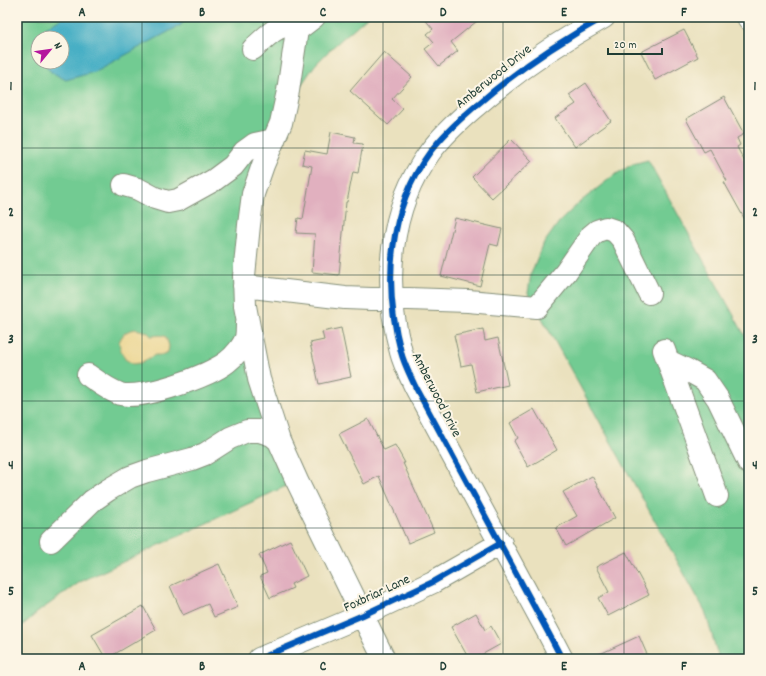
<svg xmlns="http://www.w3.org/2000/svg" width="766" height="676" font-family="Dekko,sans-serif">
<rect width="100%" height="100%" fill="#fcf5e5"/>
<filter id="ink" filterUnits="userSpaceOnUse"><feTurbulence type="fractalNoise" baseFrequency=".025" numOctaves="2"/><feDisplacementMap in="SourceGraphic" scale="8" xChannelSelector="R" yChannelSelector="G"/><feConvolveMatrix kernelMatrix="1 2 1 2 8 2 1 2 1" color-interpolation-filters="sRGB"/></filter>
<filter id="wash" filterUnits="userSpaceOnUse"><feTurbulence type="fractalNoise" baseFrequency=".012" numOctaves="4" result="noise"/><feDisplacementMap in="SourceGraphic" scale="16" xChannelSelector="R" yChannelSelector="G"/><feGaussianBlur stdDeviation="0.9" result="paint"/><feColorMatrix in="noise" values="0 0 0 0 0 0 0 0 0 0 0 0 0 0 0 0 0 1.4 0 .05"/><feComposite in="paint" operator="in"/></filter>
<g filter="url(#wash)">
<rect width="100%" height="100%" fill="#eae1be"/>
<!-- green -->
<path fill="#72cb92" stroke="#488463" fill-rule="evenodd" d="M 17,17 L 367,17 L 334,46 L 315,65 L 299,88 L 263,165 L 244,286 L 297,481 L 80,582 L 38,612 L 17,630 ZM 38,38 L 62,38 L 62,62 L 38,62 Z
M 648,160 L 749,343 L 749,659 L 719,659 L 705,611 L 528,293 L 531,274 L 542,246 L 559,222 L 580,202 L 613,176 L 633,164 Z"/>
<!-- sand -->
<path fill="#eeda9e" stroke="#868c69" d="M 136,329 L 147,332 L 151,336 C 157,336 160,334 166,337 L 169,346 L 168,352 L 161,355 L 155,355 L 140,363 L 133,364 L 125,359 L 121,351 L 119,342 C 124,332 126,331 136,329 Z"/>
<!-- water -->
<path fill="#46afc5" stroke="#32767c" d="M 64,17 L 186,17 L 181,25 L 144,45 L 94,72 L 66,80 L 51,72 L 43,62 L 62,62 L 62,38 L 38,38 L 38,56 C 34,50 32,42 37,35 C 40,31 59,20 64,17 Z"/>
<g id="blocks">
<!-- building -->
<path fill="#e1b0bf" d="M 423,17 L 482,17 L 451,42 L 458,51 L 439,66 L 425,49 L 434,42 L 427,34 L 433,29 Z
M 684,30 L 698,57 L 655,80 L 641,52 Z
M 384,52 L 412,77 L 392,99 L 403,109 L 388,125 L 350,91 Z
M 586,83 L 611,121 L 575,147 L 555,118 L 576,104 L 569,95 Z
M 724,97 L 744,134 L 737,138 L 740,145 L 737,147 L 749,170 L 749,227 L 724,182 L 727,181 L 710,149 L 704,152 L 686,119 Z
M 331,132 L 355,137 L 354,143 L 363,144 L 358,173 L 353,172 L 347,202 L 346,202 L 339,275 L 312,272 L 315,234 L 296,233 L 298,218 L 303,219 L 312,166 L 302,164 L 305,150 L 327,154 Z
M 511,139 L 532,161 L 492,198 L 472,177 Z
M 455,218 L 502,229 L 498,246 L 490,244 L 480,286 L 441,276 Z
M 341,328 L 351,377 L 319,384 L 310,343 L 324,340 L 322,332 Z
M 483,329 L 485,341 L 498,338 L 508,385 L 477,392 L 471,364 L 461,366 L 454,335 Z
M 534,409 L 557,450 L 528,467 L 514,441 L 518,438 L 510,423 Z
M 368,419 L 384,450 L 395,445 L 405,463 L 403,463 L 434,532 L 408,543 L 379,476 L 364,484 L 339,434 Z
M 592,476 L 615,518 L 566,546 L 556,528 L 577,516 L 563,492 Z
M 290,540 L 307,576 L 291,584 L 293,588 L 270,598 L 260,576 L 267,573 L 259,555 Z
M 626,552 L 649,595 L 608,616 L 598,598 L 609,592 L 596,567 Z
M 219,564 L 238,607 L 214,617 L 208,604 L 183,615 L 170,586 Z
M 143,606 L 156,630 L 106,659 L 92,635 Z
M 476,613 L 485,630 L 491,626 L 501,644 L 474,659 L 469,659 L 451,627 Z
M 639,636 L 649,659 L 589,659 Z"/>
</g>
</g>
<g filter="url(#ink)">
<use href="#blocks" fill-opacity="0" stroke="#848f79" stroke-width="1"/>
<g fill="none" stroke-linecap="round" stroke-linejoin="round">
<defs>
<path id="minor" d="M 314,17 L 297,30 L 288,91 L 281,123 L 263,165 L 253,194 L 249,225 L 244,276 L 245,306 L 259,379 L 279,441 L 297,481 L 384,659
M 748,17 L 749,19
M 253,49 C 265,38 275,26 292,24 L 297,30
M 124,185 L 138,189 L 155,198 L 168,202 L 178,200 L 214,180 L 233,166 L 244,152 L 255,144 L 274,140
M 244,286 L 345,298 L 371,299 L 409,299 L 468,301 L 537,307 L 566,272 L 591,236 L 597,231 L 606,228 L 615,231 L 623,240 L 649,293
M 664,350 L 717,496
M 668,361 L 687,370 L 705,380 L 718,399 L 749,463
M 88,375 C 98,382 108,390 120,394 C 142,400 209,376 227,362 C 234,357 243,346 246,338 C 247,333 247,327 247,323
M 51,541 L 92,501 L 108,490 L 130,477 L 147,471 L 192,459 L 205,454 L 230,438 L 247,431 L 260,431 L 272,435 L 279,441
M 259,659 L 363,615 L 433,582 L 501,543
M 562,659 L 549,634 L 415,386 C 410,375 404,364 401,352 C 383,285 388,209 430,152 C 442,136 457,122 472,109 C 514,72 555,44 604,17"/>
</defs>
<!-- minor casing -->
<use href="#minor" stroke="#848f79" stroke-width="24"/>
<!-- minor -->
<use href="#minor" stroke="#fff" stroke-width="22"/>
<defs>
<path id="cycleway" d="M 259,659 L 363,615 L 433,582 L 501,543
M 562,659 L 549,634 L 415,386 C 410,375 404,364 401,352 C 383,285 388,209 430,152 C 442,136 457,122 472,109 C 514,72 555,44 604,17"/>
</defs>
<!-- cycleway casing -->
<use href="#cycleway" stroke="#fcf5e5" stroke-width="8"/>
<!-- cycleway -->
<use href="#cycleway" stroke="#0057b8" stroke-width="6"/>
</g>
</g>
<!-- grid -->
<path fill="none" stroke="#1f3d34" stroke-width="1" stroke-opacity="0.55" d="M 142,17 L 142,659M 263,17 L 263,659M 383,17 L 383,659M 503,17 L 503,659M 624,17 L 624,659M 17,148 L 749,148M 17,275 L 749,275M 17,401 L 749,401M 17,528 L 749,528"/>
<g text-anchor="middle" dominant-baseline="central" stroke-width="4" stroke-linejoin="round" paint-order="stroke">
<!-- street labels -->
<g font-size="14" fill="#1f3d34" stroke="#fcf5e5">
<text transform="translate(494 77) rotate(-39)">Amberwood Drive</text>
<text transform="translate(436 395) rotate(63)">Amberwood Drive</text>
<text transform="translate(377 594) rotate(-25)">Foxbriar Lane</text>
</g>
</g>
<!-- margin -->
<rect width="766" height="676" fill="none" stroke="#fcf5e5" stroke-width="44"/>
<!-- north arrow -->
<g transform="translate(50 50) rotate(61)"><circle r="19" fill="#fcf5e5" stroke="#a4ab9e"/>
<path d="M0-3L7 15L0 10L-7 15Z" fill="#b5179e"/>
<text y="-6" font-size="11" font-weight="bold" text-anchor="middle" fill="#1f3d34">N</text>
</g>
<!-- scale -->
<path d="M608 48v6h54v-6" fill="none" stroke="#1f3d34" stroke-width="2"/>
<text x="614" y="48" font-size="12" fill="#1f3d34" stroke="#fcf5e5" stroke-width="3" paint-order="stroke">20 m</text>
<rect x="22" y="22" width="722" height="632" fill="none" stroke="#1f3d34" stroke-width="1.5"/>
<g font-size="13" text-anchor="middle" font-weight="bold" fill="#1f3d34">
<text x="82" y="16">A</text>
<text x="202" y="16">B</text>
<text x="323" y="16">C</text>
<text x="443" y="16">D</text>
<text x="564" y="16">E</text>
<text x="684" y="16">F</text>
<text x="11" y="90">1</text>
<text x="755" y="90">1</text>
<text x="11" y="216">2</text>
<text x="755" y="216">2</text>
<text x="11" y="343">3</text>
<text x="755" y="343">3</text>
<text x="11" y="469">4</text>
<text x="755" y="469">4</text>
<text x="11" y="595">5</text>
<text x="755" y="595">5</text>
<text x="82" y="670">A</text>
<text x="202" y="670">B</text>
<text x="323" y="670">C</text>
<text x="443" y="670">D</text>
<text x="564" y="670">E</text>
<text x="684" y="670">F</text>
</g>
</svg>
